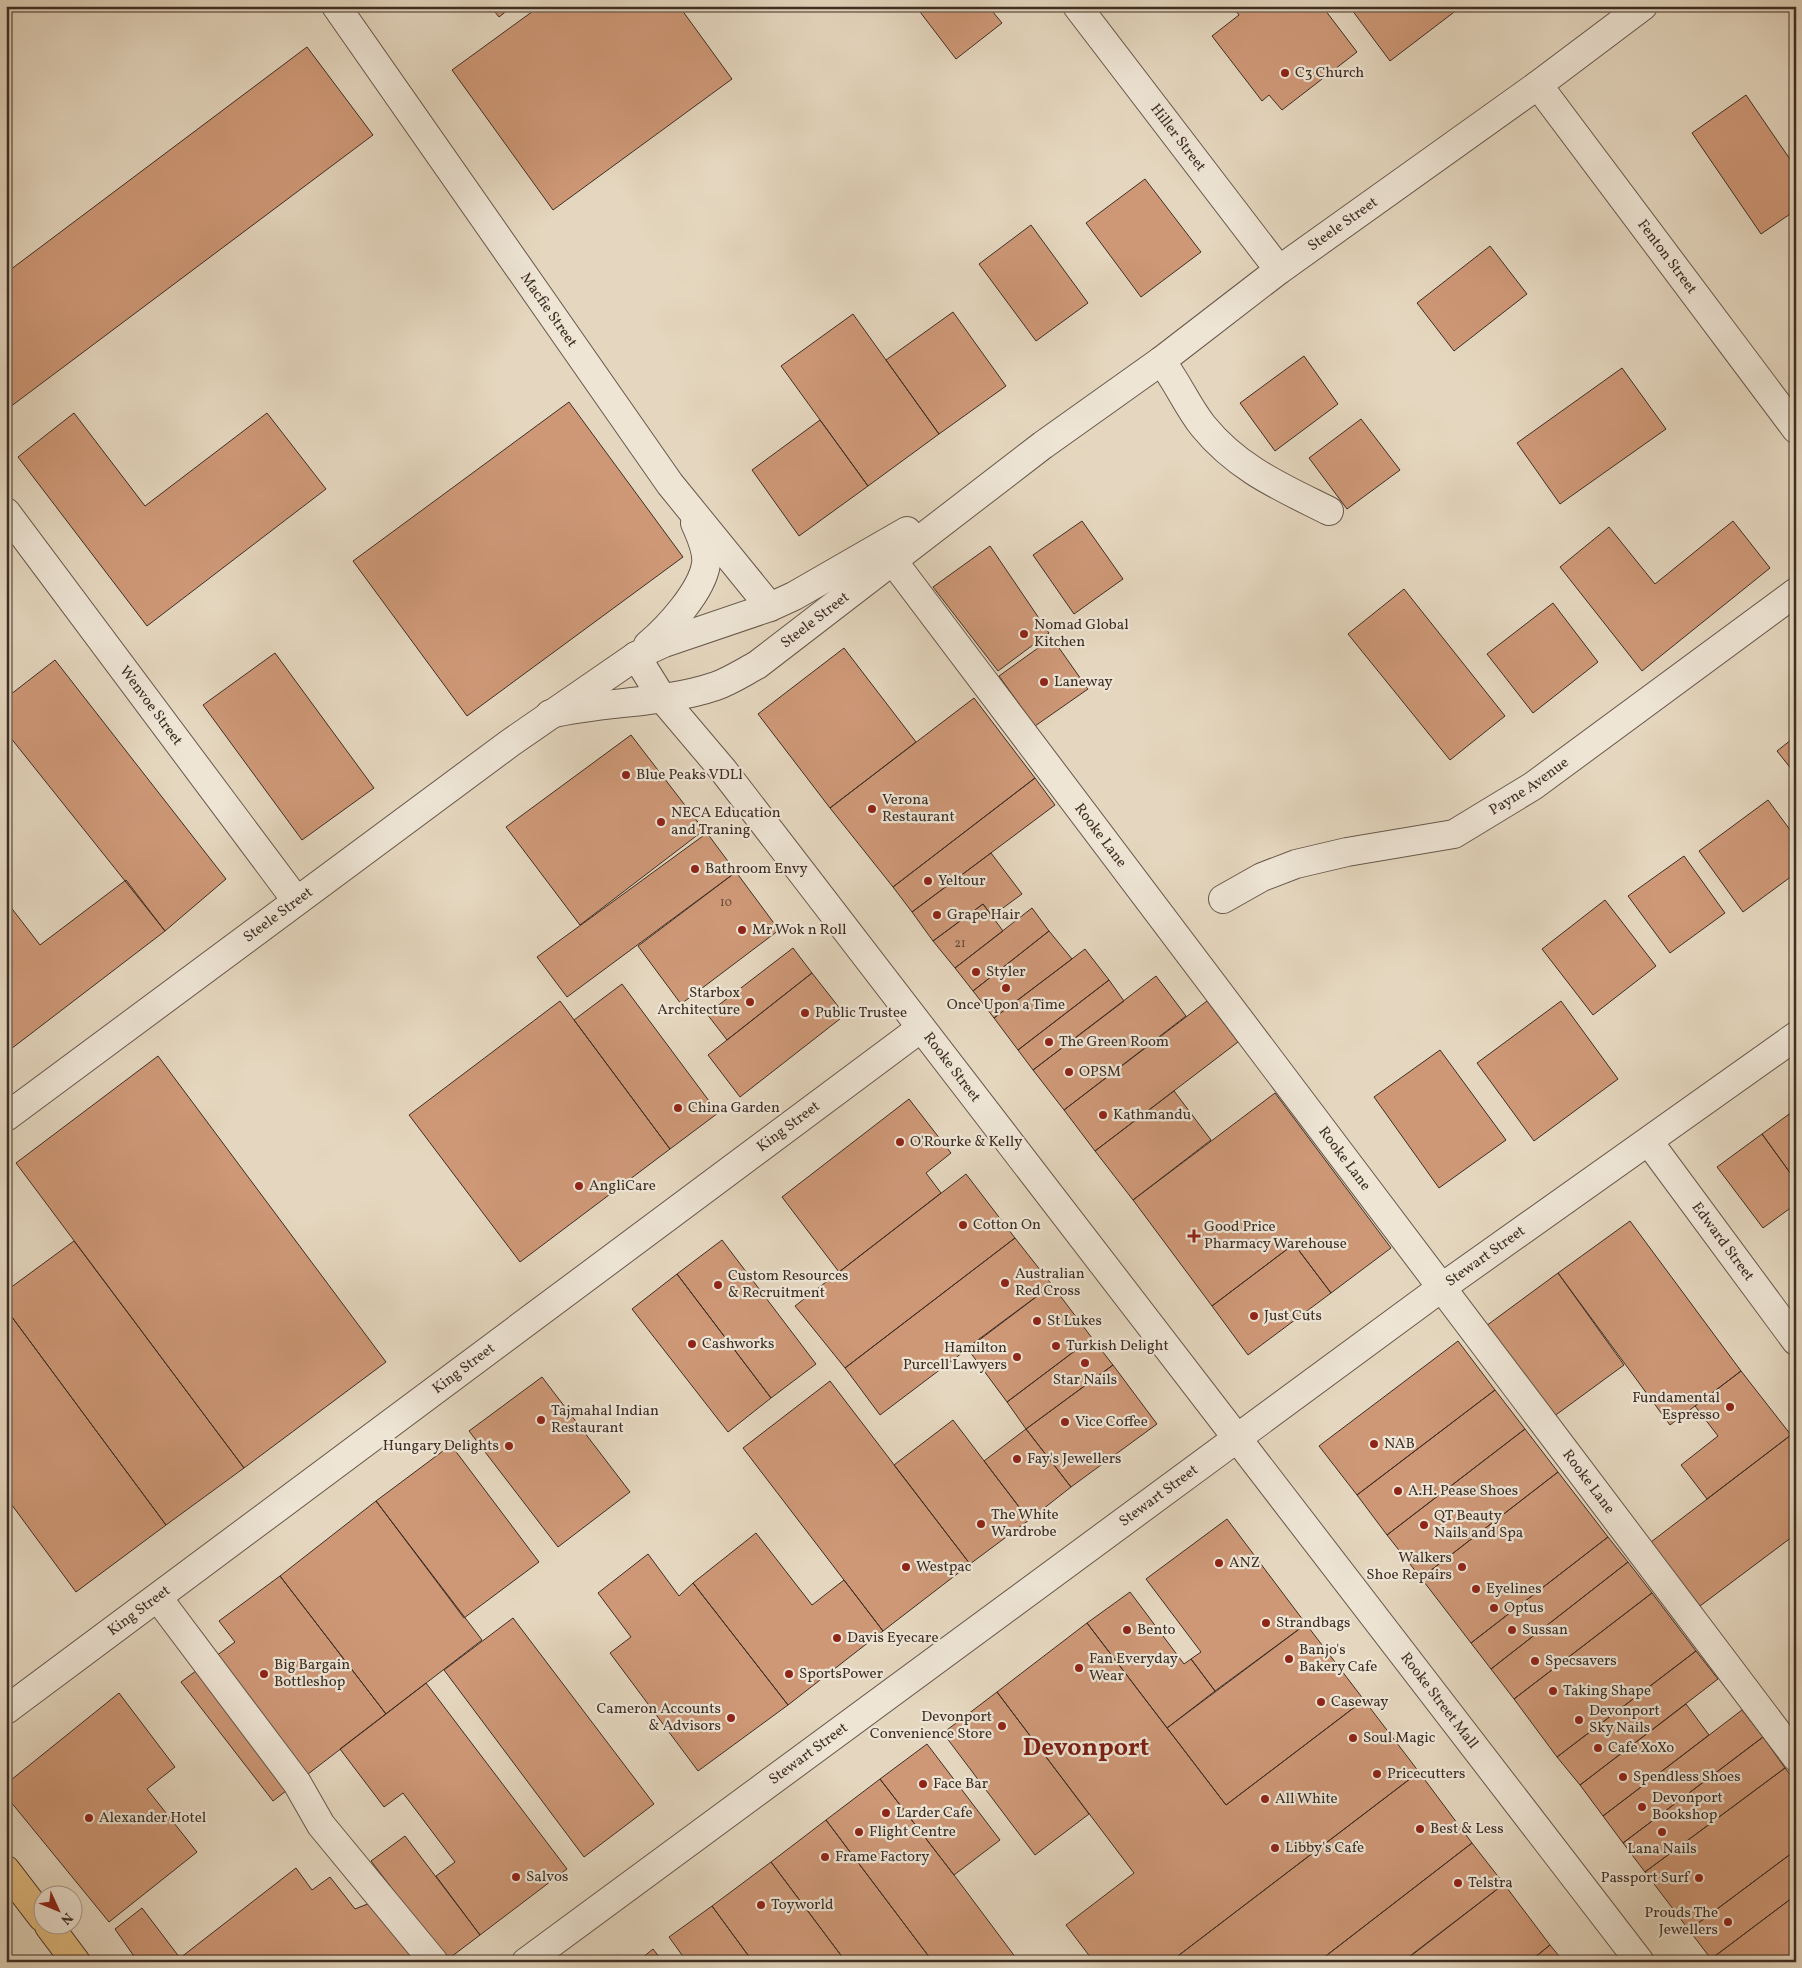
<svg xmlns="http://www.w3.org/2000/svg" width="1802" height="1968" font-family="Vollkorn,serif">
<rect width="100%" height="100%" fill="#e5d7bf"/>
<filter id="stains"><feTurbulence type="fractalNoise" baseFrequency=".004" numOctaves="4"/><feColorMatrix values="0 0 0 0 .2 0 0 0 0 .09 0 0 0 0 .02 0 0 0 .5 -.17"/></filter>
<radialGradient id="worn" r=".72"><stop offset=".6" stop-color="#630" stop-opacity="0"/><stop offset="1" stop-color="#630" stop-opacity=".3"/></radialGradient>
<!-- building -->
<path fill="#ce9877" stroke="#3e2e25" d="M 490,6 L 513,6 L 499,17 Z
M 540,6 L 679,6 L 732,79 L 553,210 L 452,70 Z
M 919,6 L 988,6 L 1002,23 L 956,59 L 917,8 Z
M 1232,6 L 1322,6 L 1357,52 L 1282,110 L 1269,95 L 1262,101 L 1212,36 L 1239,15 Z
M 1349,6 L 1462,6 L 1390,61 Z
M 307,47 L 373,135 L 6,410 L 6,273 Z
M 1746,95 L 1796,168 L 1796,210 L 1761,234 L 1692,133 Z
M 1145,179 L 1201,252 L 1141,297 L 1086,223 Z
M 1031,225 L 1088,303 L 1036,341 L 979,264 Z
M 1490,246 L 1527,294 L 1454,351 L 1417,303 Z
M 953,312 L 1006,386 L 939,434 L 886,360 Z
M 853,314 L 939,434 L 868,486 L 781,366 Z
M 1304,356 L 1338,404 L 1275,451 L 1240,403 Z
M 1622,368 L 1666,429 L 1560,504 L 1517,443 Z
M 569,402 L 683,557 L 467,716 L 353,561 Z
M 74,413 L 145,506 L 267,413 L 326,489 L 147,626 L 18,457 Z
M 1361,419 L 1400,470 L 1347,509 L 1309,458 Z
M 820,420 L 868,486 L 799,536 L 752,470 Z
M 1082,521 L 1123,579 L 1074,614 L 1033,555 Z
M 1733,521 L 1770,568 L 1642,671 L 1560,567 L 1609,527 L 1655,584 Z
M 990,546 L 1049,633 L 998,671 L 933,587 Z
M 1404,589 L 1505,716 L 1450,760 L 1348,634 Z
M 1553,603 L 1598,662 L 1533,713 L 1487,654 Z
M 1052,638 L 1088,689 L 1035,726 L 999,676 Z
M 844,648 L 916,742 L 830,808 L 758,714 Z
M 275,653 L 374,788 L 302,840 L 203,705 Z
M 55,660 L 226,879 L 165,931 L 6,732 L 6,698 Z
M 974,698 L 1035,778 L 893,887 L 830,808 Z
M 631,735 L 704,830 L 580,925 L 506,827 Z
M 1796,736 L 1796,775 L 1777,751 Z
M 1035,778 L 1055,805 L 912,912 L 893,887 Z
M 1768,800 L 1796,838 L 1796,873 L 1743,912 L 1699,851 Z
M 707,833 L 736,872 L 567,997 L 537,957 Z
M 991,853 L 1022,894 L 992,916 L 983,904 L 933,941 L 912,912 Z
M 1684,856 L 1725,913 L 1670,953 L 1628,896 Z
M 736,872 L 779,930 L 681,1004 L 638,946 Z
M 126,880 L 165,931 L 7,1052 L 6,901 L 40,945 Z
M 1605,900 L 1656,966 L 1593,1015 L 1542,949 Z
M 983,904 L 1003,931 L 955,968 L 933,941 Z
M 1032,908 L 1049,931 L 973,991 L 955,968 Z
M 1049,931 L 1072,959 L 994,1018 L 973,991 Z
M 793,948 L 812,973 L 727,1040 L 707,1014 Z
M 1085,949 L 1109,980 L 1018,1050 L 994,1018 Z
M 812,973 L 845,1015 L 740,1097 L 708,1055 Z
M 1156,976 L 1186,1016 L 1064,1110 L 1033,1070 Z
M 1109,980 L 1124,1001 L 1033,1070 L 1018,1050 Z
M 622,984 L 718,1113 L 670,1149 L 574,1020 Z
M 560,1001 L 670,1149 L 520,1262 L 409,1115 Z
M 1207,1001 L 1238,1042 L 1095,1151 L 1064,1110 Z
M 1561,1001 L 1618,1079 L 1534,1141 L 1477,1063 Z
M 1440,1050 L 1506,1140 L 1439,1188 L 1374,1097 Z
M 158,1056 L 386,1362 L 244,1468 L 16,1163 Z
M 1174,1091 L 1211,1140 L 1133,1200 L 1095,1151 Z
M 1275,1093 L 1391,1248 L 1331,1293 L 1294,1244 L 1212,1306 L 1133,1200 Z
M 909,1099 L 951,1153 L 926,1173 L 941,1193 L 839,1272 L 782,1197 Z
M 1796,1109 L 1796,1181 L 1762,1134 Z
M 1762,1134 L 1796,1181 L 1796,1204 L 1763,1228 L 1717,1167 Z
M 966,1174 L 1015,1238 L 845,1368 L 795,1306 Z
M 1630,1221 L 1741,1371 L 1670,1425 L 1558,1273 Z
M 1015,1238 L 1052,1285 L 880,1415 L 845,1368 Z
M 722,1240 L 816,1364 L 771,1398 L 677,1274 Z
M 74,1241 L 244,1468 L 166,1525 L 6,1309 L 6,1291 Z
M 1294,1244 L 1331,1293 L 1248,1355 L 1212,1306 Z
M 1558,1273 L 1624,1365 L 1553,1417 L 1486,1326 Z
M 677,1274 L 771,1398 L 728,1432 L 632,1309 Z
M 1052,1285 L 1092,1338 L 1007,1402 L 967,1348 Z
M 6,1309 L 166,1525 L 76,1592 L 6,1497 Z
M 1092,1338 L 1113,1365 L 1026,1429 L 1007,1402 Z
M 1458,1341 L 1495,1390 L 1357,1495 L 1319,1446 Z
M 1113,1365 L 1157,1424 L 1071,1487 L 1026,1429 Z
M 1741,1371 L 1791,1435 L 1707,1499 L 1681,1465 L 1718,1436 L 1695,1406 Z
M 542,1377 L 630,1492 L 558,1547 L 469,1431 Z
M 830,1381 L 970,1564 L 883,1631 L 743,1448 Z
M 1495,1390 L 1525,1429 L 1387,1535 L 1357,1495 Z
M 953,1420 L 1029,1520 L 970,1564 L 894,1465 Z
M 1026,1429 L 1071,1487 L 1029,1520 L 984,1461 Z
M 1525,1429 L 1558,1472 L 1421,1578 L 1387,1535 Z
M 1791,1435 L 1796,1442 L 1796,1534 L 1700,1606 L 1651,1542 Z
M 451,1445 L 539,1562 L 464,1618 L 376,1501 Z
M 1558,1472 L 1608,1537 L 1471,1643 L 1421,1578 Z
M 376,1501 L 482,1640 L 386,1714 L 280,1576 Z
M 1227,1519 L 1306,1624 L 1215,1691 L 1191,1659 L 1201,1652 L 1146,1579 Z
M 756,1533 L 812,1605 L 844,1580 L 883,1631 L 788,1705 L 693,1583 Z
M 1608,1537 L 1628,1562 L 1491,1669 L 1471,1643 Z
M 648,1554 L 679,1596 L 693,1583 L 788,1705 L 698,1771 L 610,1653 L 631,1637 L 598,1593 Z
M 1628,1562 L 1652,1593 L 1514,1699 L 1491,1669 Z
M 280,1576 L 386,1714 L 273,1801 L 181,1682 L 235,1642 L 219,1621 Z
M 1130,1592 L 1184,1664 L 1191,1659 L 1215,1691 L 1167,1728 L 1087,1623 Z
M 1652,1593 L 1696,1651 L 1557,1757 L 1514,1699 Z
M 513,1618 L 654,1804 L 584,1857 L 444,1670 Z
M 1087,1623 L 1226,1805 L 1364,1700 L 1419,1772 L 1170,1962 L 1094,1962 L 1066,1925 L 1134,1873 L 997,1692 Z
M 1306,1624 L 1364,1700 L 1226,1805 L 1167,1728 Z
M 1696,1651 L 1718,1679 L 1580,1785 L 1557,1757 Z
M 426,1683 L 567,1869 L 480,1935 L 436,1876 L 455,1862 L 403,1793 L 384,1807 L 340,1749 Z
M 997,1692 L 1089,1814 L 1035,1855 L 943,1733 Z
M 119,1693 L 175,1767 L 147,1789 L 197,1852 L 109,1922 L 6,1796 L 6,1784 Z
M 1686,1704 L 1709,1735 L 1603,1816 L 1580,1785 Z
M 1742,1710 L 1763,1737 L 1623,1843 L 1603,1816 Z
M 1763,1737 L 1785,1768 L 1645,1872 L 1623,1843 Z
M 927,1744 L 1000,1840 L 954,1875 L 880,1779 Z
M 1785,1768 L 1796,1782 L 1796,1850 L 1689,1930 L 1645,1872 Z
M 1419,1772 L 1472,1843 L 1318,1962 L 1170,1962 Z
M 880,1779 L 954,1875 L 1019,1962 L 933,1962 L 826,1820 Z
M 826,1820 L 933,1962 L 846,1962 L 771,1862 Z
M 405,1836 L 480,1935 L 447,1960 L 371,1861 Z
M 1472,1843 L 1504,1884 L 1402,1962 L 1318,1962 Z
M 1796,1850 L 1796,1895 L 1711,1959 L 1689,1930 Z
M 771,1862 L 846,1962 L 753,1962 L 712,1906 Z
M 296,1868 L 312,1890 L 330,1877 L 355,1909 L 375,1901 L 418,1962 L 138,1962 L 115,1929 L 142,1908 L 180,1958 Z
M 1504,1884 L 1550,1945 L 1529,1962 L 1403,1962 Z
M 1796,1895 L 1796,1951 L 1781,1962 L 1713,1962 L 1711,1959 Z
M 712,1906 L 753,1962 L 687,1962 L 669,1937 Z
M 1550,1945 L 1564,1962 L 1529,1962 Z
M 653,1949 L 663,1962 L 637,1962 Z
M 1796,1951 L 1796,1962 L 1781,1962 Z"/>
<g fill="none" stroke-linecap="round" stroke-linejoin="round">
<defs>
<g id="minor">
<path id="s1" d="M 336,6 L 670,484 L 770,607"/>
<path id="s2" d="M 1077,6 L 1279,270"/>
<path id="s3" d="M 1538,85 L 1796,429"/>
<path d="M 1161,361 C 1177,381 1187,406 1203,426 C 1238,469 1281,487 1329,511"/>
<path id="s4" d="M 6,512 L 296,900"/>
<path id="s5" d="M 893,561 L 1796,1757"/>
<path d="M 648,645 C 669,627 702,591 706,564 C 708,550 700,535 695,523"/>
<path id="s6" d="M 636,656 L 662,698 L 723,770 L 1640,1962"/>
<path id="s7" d="M 550,714 C 605,701 663,704 716,686 C 730,681 744,672 757,665 L 1043,445 L 1161,361 L 1279,270 L 1538,85 L 1643,6"/>
<path id="s8" d="M 1223,899 L 1262,877 L 1296,864 L 1347,852 L 1454,834 L 1533,786 L 1796,592"/>
<path id="s9" d="M 6,1117 L 510,743 L 636,656 L 664,643 L 770,607 L 794,596 L 907,531"/>
<path id="s10" d="M 1649,1142 L 1796,1341"/>
<path d="M 158,1598 L 297,1783 L 321,1825 L 434,1962"/>
<path id="s11" d="M 6,1710 L 921,1028"/>
<path id="s12" d="M 526,1962 L 1441,1288 L 1796,1036"/>
</g>
<path id="major" d="M 6,1870 L 42,1917
M 49,1926 L 76,1962"/>
</defs>
<!-- minor casing -->
<use href="#minor" stroke="#68584c" stroke-width="30"/>
<!-- major casing -->
<use href="#major" stroke="#3e2e25" stroke-width="30"/>
<!-- minor -->
<use href="#minor" stroke="#eee5d5" stroke-width="28"/>
<!-- major -->
<use href="#major" stroke="#e2bc80" stroke-width="28"/>
</g>
<!-- markers -->
<g fill="#8f2418" stroke="#eee5d5" stroke-width="2">
<circle cx="1285" cy="73" r="5"/>
<circle cx="1024" cy="634" r="5"/>
<circle cx="1044" cy="682" r="5"/>
<circle cx="626" cy="775" r="5"/>
<circle cx="872" cy="809" r="5"/>
<circle cx="661" cy="822" r="5"/>
<circle cx="695" cy="869" r="5"/>
<circle cx="928" cy="881" r="5"/>
<circle cx="937" cy="915" r="5"/>
<circle cx="742" cy="930" r="5"/>
<circle cx="976" cy="972" r="5"/>
<circle cx="1006" cy="988" r="5"/>
<circle cx="750" cy="1002" r="5"/>
<circle cx="805" cy="1013" r="5"/>
<circle cx="1049" cy="1042" r="5"/>
<circle cx="1069" cy="1072" r="5"/>
<circle cx="678" cy="1108" r="5"/>
<circle cx="1103" cy="1115" r="5"/>
<circle cx="900" cy="1142" r="5"/>
<circle cx="579" cy="1186" r="5"/>
<circle cx="963" cy="1225" r="5"/>
<path d="M1191.5 1228.5h5v5h5v5h-5v5h-5v-5h-5v-5h5z"/>
<circle cx="1005" cy="1283" r="5"/>
<circle cx="718" cy="1285" r="5"/>
<circle cx="1254" cy="1316" r="5"/>
<circle cx="1037" cy="1321" r="5"/>
<circle cx="692" cy="1344" r="5"/>
<circle cx="1056" cy="1346" r="5"/>
<circle cx="1017" cy="1357" r="5"/>
<circle cx="1085" cy="1363" r="5"/>
<circle cx="1730" cy="1407" r="5"/>
<circle cx="541" cy="1420" r="5"/>
<circle cx="1065" cy="1422" r="5"/>
<circle cx="1374" cy="1444" r="5"/>
<circle cx="509" cy="1446" r="5"/>
<circle cx="1017" cy="1459" r="5"/>
<circle cx="1398" cy="1491" r="5"/>
<circle cx="981" cy="1524" r="5"/>
<circle cx="1424" cy="1525" r="5"/>
<circle cx="1219" cy="1563" r="5"/>
<circle cx="906" cy="1567" r="5"/>
<circle cx="1462" cy="1567" r="5"/>
<circle cx="1476" cy="1589" r="5"/>
<circle cx="1494" cy="1608" r="5"/>
<circle cx="1266" cy="1623" r="5"/>
<circle cx="1127" cy="1630" r="5"/>
<circle cx="1512" cy="1630" r="5"/>
<circle cx="837" cy="1638" r="5"/>
<circle cx="1289" cy="1659" r="5"/>
<circle cx="1535" cy="1661" r="5"/>
<circle cx="1079" cy="1668" r="5"/>
<circle cx="264" cy="1674" r="5"/>
<circle cx="789" cy="1674" r="5"/>
<circle cx="1553" cy="1691" r="5"/>
<circle cx="1321" cy="1702" r="5"/>
<circle cx="731" cy="1718" r="5"/>
<circle cx="1579" cy="1720" r="5"/>
<circle cx="1002" cy="1726" r="5"/>
<circle cx="1353" cy="1738" r="5"/>
<circle cx="1598" cy="1748" r="5"/>
<circle cx="1377" cy="1774" r="5"/>
<circle cx="1623" cy="1777" r="5"/>
<circle cx="923" cy="1784" r="5"/>
<circle cx="1265" cy="1799" r="5"/>
<circle cx="1642" cy="1807" r="5"/>
<circle cx="886" cy="1813" r="5"/>
<circle cx="89" cy="1818" r="5"/>
<circle cx="1420" cy="1829" r="5"/>
<circle cx="859" cy="1832" r="5"/>
<circle cx="1662" cy="1832" r="5"/>
<circle cx="1275" cy="1848" r="5"/>
<circle cx="825" cy="1857" r="5"/>
<circle cx="516" cy="1877" r="5"/>
<circle cx="1699" cy="1878" r="5"/>
<circle cx="1458" cy="1883" r="5"/>
<circle cx="761" cy="1905" r="5"/>
<circle cx="1728" cy="1922" r="5"/>
</g>
<g text-anchor="middle" dominant-baseline="central" stroke-width="4.5" stroke-linejoin="round" paint-order="stroke">
<!-- number labels -->
<g font-size="12" fill="#62483a">
<text x="726" y="903">10</text>
<text x="960" y="944">21</text>
</g>
<!-- poi labels -->
<g font-size="15" fill="#3e2e25" stroke="#eee5d5" text-anchor="start">
<text x="1295" y="73">C3 Church</text>
<text x="1034" y="625">Nomad Global<tspan x="1034" dy="17">Kitchen</tspan></text>
<text x="1054" y="682">Laneway</text>
<text x="636" y="775">Blue Peaks VDLl</text>
<text x="882" y="800">Verona<tspan x="882" dy="17">Restaurant</tspan></text>
<text x="671" y="813">NECA Education<tspan x="671" dy="17">and Traning</tspan></text>
<text x="705" y="869">Bathroom Envy</text>
<text x="938" y="881">Yeltour</text>
<text x="947" y="915">Grape Hair</text>
<text x="752" y="930">Mr Wok n Roll</text>
<text x="986" y="972">Styler</text>
<text x="740" y="993" text-anchor="end">Starbox<tspan x="740" dy="17">Architecture</tspan></text>
<text x="1006" y="1005" text-anchor="middle">Once Upon a Time</text>
<text x="815" y="1013">Public Trustee</text>
<text x="1059" y="1042">The Green Room</text>
<text x="1079" y="1072">OPSM</text>
<text x="688" y="1108">China Garden</text>
<text x="1113" y="1115">Kathmandu</text>
<text x="910" y="1142">O'Rourke &amp; Kelly</text>
<text x="589" y="1186">AngliCare</text>
<text x="973" y="1225">Cotton On</text>
<text x="1204" y="1227">Good Price<tspan x="1204" dy="17">Pharmacy Warehouse</tspan></text>
<text x="1015" y="1274">Australian<tspan x="1015" dy="17">Red Cross</tspan></text>
<text x="728" y="1276">Custom Resources<tspan x="728" dy="17">&amp; Recruitment</tspan></text>
<text x="1264" y="1316">Just Cuts</text>
<text x="1047" y="1321">St Lukes</text>
<text x="702" y="1344">Cashworks</text>
<text x="1066" y="1346">Turkish Delight</text>
<text x="1007" y="1348" text-anchor="end">Hamilton<tspan x="1007" dy="17">Purcell Lawyers</tspan></text>
<text x="1085" y="1380" text-anchor="middle">Star Nails</text>
<text x="1720" y="1398" text-anchor="end">Fundamental<tspan x="1720" dy="17">Espresso</tspan></text>
<text x="551" y="1411">Tajmahal Indian<tspan x="551" dy="17">Restaurant</tspan></text>
<text x="1075" y="1422">Vice Coffee</text>
<text x="1384" y="1444">NAB</text>
<text x="499" y="1446" text-anchor="end">Hungary Delights</text>
<text x="1027" y="1459">Fay's Jewellers</text>
<text x="1408" y="1491">A.H. Pease Shoes</text>
<text x="991" y="1515">The White<tspan x="991" dy="17">Wardrobe</tspan></text>
<text x="1434" y="1516">QT Beauty<tspan x="1434" dy="17">Nails and Spa</tspan></text>
<text x="1452" y="1558" text-anchor="end">Walkers<tspan x="1452" dy="17">Shoe Repairs</tspan></text>
<text x="1229" y="1563">ANZ</text>
<text x="916" y="1567">Westpac</text>
<text x="1486" y="1589">Eyelines</text>
<text x="1504" y="1608">Optus</text>
<text x="1276" y="1623">Strandbags</text>
<text x="1137" y="1630">Bento</text>
<text x="1522" y="1630">Sussan</text>
<text x="847" y="1638">Davis Eyecare</text>
<text x="1299" y="1650">Banjo's<tspan x="1299" dy="17">Bakery Cafe</tspan></text>
<text x="1089" y="1659">Fan Everyday<tspan x="1089" dy="17">Wear</tspan></text>
<text x="1545" y="1661">Specsavers</text>
<text x="274" y="1665">Big Bargain<tspan x="274" dy="17">Bottleshop</tspan></text>
<text x="799" y="1674">SportsPower</text>
<text x="1563" y="1691">Taking Shape</text>
<text x="1331" y="1702">Caseway</text>
<text x="721" y="1709" text-anchor="end">Cameron Accounts<tspan x="721" dy="17">&amp; Advisors</tspan></text>
<text x="1589" y="1711">Devonport<tspan x="1589" dy="17">Sky Nails</tspan></text>
<text x="992" y="1717" text-anchor="end">Devonport<tspan x="992" dy="17">Convenience Store</tspan></text>
<text x="1363" y="1738">Soul Magic</text>
<text x="1608" y="1748">Cafe XoXo</text>
<text x="1387" y="1774">Pricecutters</text>
<text x="1633" y="1777">Spendless Shoes</text>
<text x="933" y="1784">Face Bar</text>
<text x="1652" y="1798">Devonport<tspan x="1652" dy="17">Bookshop</tspan></text>
<text x="1275" y="1799">All White</text>
<text x="896" y="1813">Larder Cafe</text>
<text x="99" y="1818">Alexander Hotel</text>
<text x="1430" y="1829">Best &amp; Less</text>
<text x="869" y="1832">Flight Centre</text>
<text x="1285" y="1848">Libby's Cafe</text>
<text x="1662" y="1849" text-anchor="middle">Lana Nails</text>
<text x="835" y="1857">Frame Factory</text>
<text x="526" y="1877">Salvos</text>
<text x="1689" y="1878" text-anchor="end">Passport Surf</text>
<text x="1468" y="1883">Telstra</text>
<text x="771" y="1905">Toyworld</text>
<text x="1718" y="1913" text-anchor="end">Prouds The<tspan x="1718" dy="17">Jewellers</tspan></text>
</g>
<!-- street labels -->
<g font-size="15" fill="#3e2e25" stroke="#eee5d5">
<text stroke="none"><textPath href="#s2" startOffset="166">Hiller Street</textPath></text>
<text stroke="none"><textPath href="#s7" startOffset="948">Steele Street</textPath></text>
<text stroke="none"><textPath href="#s3" startOffset="215">Fenton Street</textPath></text>
<text stroke="none"><textPath href="#s1" startOffset="371">Macfie Street</textPath></text>
<text stroke="none"><textPath href="#s7" startOffset="288">Steele Street</textPath></text>
<text stroke="none"><textPath href="#s4" startOffset="242">Wenvoe Street</textPath></text>
<text stroke="none"><textPath href="#s8" startOffset="331">Payne Avenue</textPath></text>
<text stroke="none"><textPath href="#s5" startOffset="344">Rooke Lane</textPath></text>
<text stroke="none"><textPath href="#s9" startOffset="339">Steele Street</textPath></text>
<text stroke="none"><textPath href="#s6" startOffset="519">Rooke Street</textPath></text>
<text stroke="none"><textPath href="#s11" startOffset="976">King Street</textPath></text>
<text stroke="none"><textPath href="#s5" startOffset="749">Rooke Lane</textPath></text>
<text stroke="none"><textPath href="#s10" startOffset="124">Edward Street</textPath></text>
<text stroke="none"><textPath href="#s12" startOffset="1191">Stewart Street</textPath></text>
<text stroke="none"><textPath href="#s11" startOffset="571">King Street</textPath></text>
<text stroke="none"><textPath href="#s5" startOffset="1154">Rooke Lane</textPath></text>
<text stroke="none"><textPath href="#s12" startOffset="786">Stewart Street</textPath></text>
<text stroke="none"><textPath href="#s11" startOffset="166">King Street</textPath></text>
<text stroke="none"><textPath href="#s6" startOffset="1318">Rooke Street Mall</textPath></text>
<text stroke="none"><textPath href="#s12" startOffset="351">Stewart Street</textPath></text>
</g>
<!-- town labels -->
<g font-size="25" font-weight="bold" fill="#7a1f14" stroke="#eee5d5">
<text x="1086" y="1748">Devonport</text>
</g>
</g>
<!-- margin -->
<rect width="1802" height="1968" fill="none" stroke="#e5d7bf" stroke-width="25"/>
<rect x="8" y="8" width="1787" height="1953" fill="none" stroke="#3e2e25" stroke-width="2.5"/>
<rect x="12" y="12" width="1777" height="1943" fill="none" stroke="#3e2e25"/>
<!-- north arrow -->
<g transform="translate(58 1910) rotate(134)"><circle r="24" fill="#eee5d5" stroke="#a89c8f"/>
<path d="M0-4L9 19L0 12L-9 19Z" fill="#8f2418"/>
<text y="-8" font-size="14" font-weight="bold" text-anchor="middle" fill="#3e2e25">N</text>
</g>
<rect width="100%" height="100%" filter="url(#stains)"/>
<rect width="100%" height="100%" fill="url(#worn)"/>
</svg>
